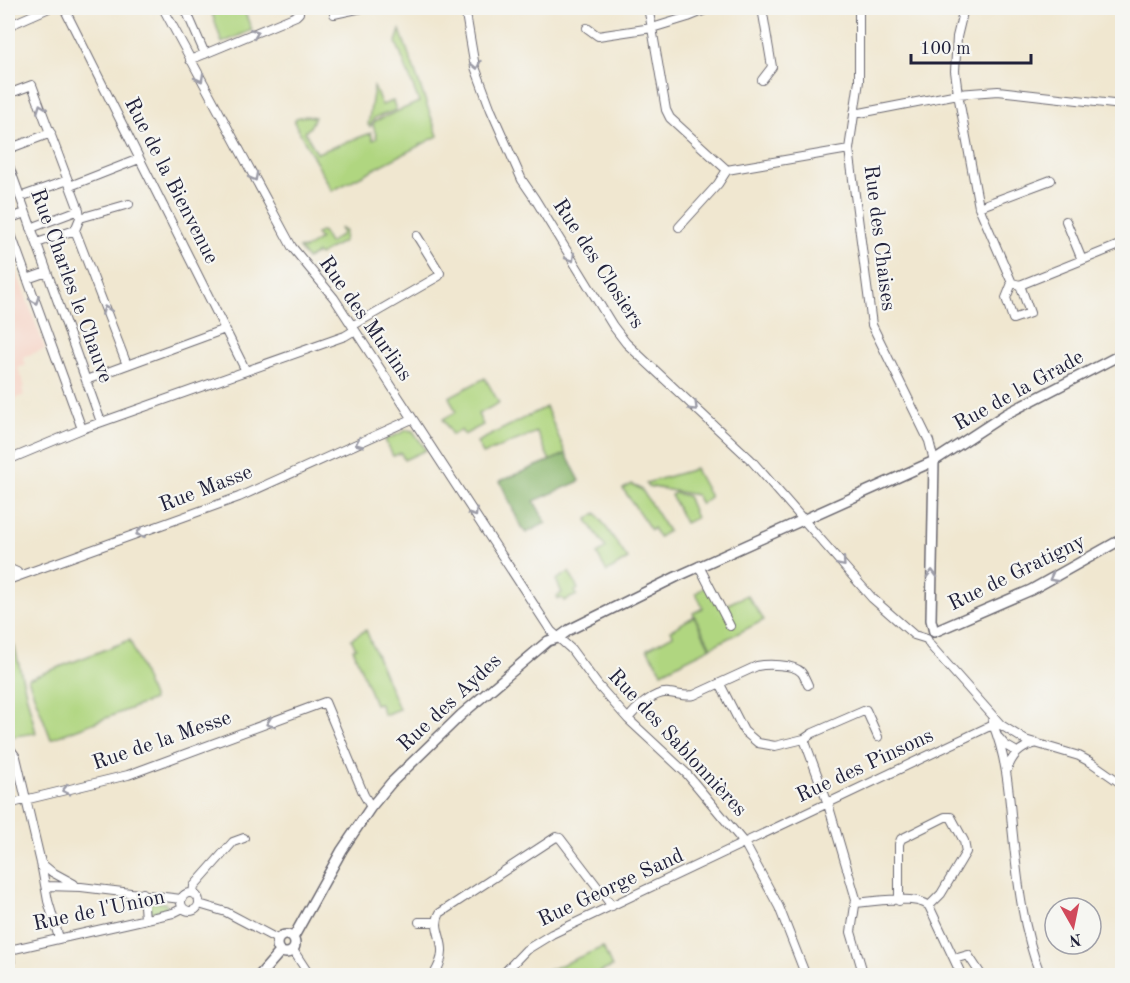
<svg xmlns="http://www.w3.org/2000/svg" width="1130" height="983" font-family="'Old Standard TT',serif">
<rect width="100%" height="100%" fill="#f6f6f2"/>
<filter id="ink" filterUnits="userSpaceOnUse"><feTurbulence type="fractalNoise" baseFrequency=".0167" numOctaves="2"/><feDisplacementMap in="SourceGraphic" scale="12" xChannelSelector="R" yChannelSelector="G"/><feConvolveMatrix kernelMatrix="1 2 1 2 8 2 1 2 1" color-interpolation-filters="sRGB"/></filter>
<filter id="wash" filterUnits="userSpaceOnUse"><feTurbulence type="fractalNoise" baseFrequency=".008" numOctaves="4" result="noise"/><feDisplacementMap in="SourceGraphic" scale="24" xChannelSelector="R" yChannelSelector="G"/><feGaussianBlur stdDeviation="1.35" result="paint"/><feColorMatrix in="noise" values="0 0 0 0 0 0 0 0 0 0 0 0 0 0 0 0 0 1.4 0 .05"/><feComposite in="paint" operator="in"/></filter>
<g filter="url(#wash)">
<rect width="100%" height="100%" fill="#f0e7d0"/>
<!-- built -->
<path fill="#f6d2c4" d="M 14,265 L 45,349 L 23,357 L 26,365 L 18,368 L 25,387 L 22,388 L 24,395 L 8,402 L 8,268 Z"/>
<!-- green -->
<path fill="#b0d680" stroke="#697c5e" stroke-width="1.5" d="M 212,8 L 243,8 L 252,30 L 222,43 L 211,10 Z
M 400,30 L 438,136 L 332,191 L 294,122 L 296,118 L 306,116 L 315,117 L 310,127 L 305,132 L 317,153 L 371,133 L 373,140 L 377,138 L 373,125 L 375,121 L 419,102 L 396,42 Z
M 374,87 L 382,105 L 393,101 L 396,110 L 374,118 L 370,127 L 368,125 Z
M 340,228 L 343,231 L 345,230 L 344,241 L 319,255 L 317,253 L 307,259 L 299,248 L 305,249 L 320,239 L 316,234 L 322,231 L 329,243 L 342,234 Z
M 485,378 L 499,403 L 478,414 L 483,425 L 464,435 L 461,430 L 452,435 L 443,419 L 456,412 L 449,397 Z
M 546,407 L 566,454 L 550,461 L 537,432 L 483,454 L 477,442 Z
M 407,430 L 413,431 L 426,450 L 404,460 L 401,453 L 393,456 L 385,440 Z
M 695,469 L 710,497 L 701,504 L 696,495 L 647,486 L 646,483 Z
M 632,484 L 642,490 L 668,531 L 659,537 L 653,528 L 651,530 L 623,489 Z
M 675,493 L 687,496 L 696,518 L 685,523 L 671,495 Z
M 596,513 L 628,559 L 607,572 L 597,554 L 606,548 L 587,520 Z
M 569,572 L 578,589 L 575,591 L 577,595 L 564,601 L 562,598 L 558,599 L 557,596 L 562,593 L 556,580 Z
M 706,586 L 714,590 L 724,606 L 747,595 L 764,620 L 711,647 L 693,613 L 703,608 L 696,593 Z
M 694,616 L 710,648 L 662,672 L 647,649 L 673,635 L 671,630 Z
M 366,630 L 399,709 L 384,715 L 379,703 L 375,704 L 353,649 L 356,648 L 351,639 Z
M 130,640 L 153,700 L 51,739 L 28,679 Z
M 14,645 L 36,733 L 8,737 L 8,646 Z
M 152,902 L 165,903 L 168,908 L 149,913 L 148,905 Z
M 603,947 L 612,967 L 593,975 L 538,975 Z"/>
<!-- forest -->
<path fill="#8cb76e" stroke="#576c54" stroke-width="1.5" d="M 566,454 L 580,481 L 534,501 L 546,523 L 526,533 L 521,527 L 500,481 Z"/>
</g>
<g filter="url(#ink)">
<g fill="none" stroke-linecap="round" stroke-linejoin="round">
<defs>
<path id="minor" d="M 64,8 L 246,371
M 163,8 L 292,247 L 334,298 L 551,631 L 571,649 L 597,684 L 628,719 L 686,773 L 745,844 L 779,907 L 806,976
M 185,8 L 205,54
M 465,8 L 475,67 L 491,110 L 522,180 L 535,199 L 613,326 L 626,343 L 751,460 L 872,598 L 914,635 L 927,639 L 930,645 L 1001,725 L 1025,740 L 1079,756 L 1092,763 L 1122,784
M 710,8 L 688,17 L 652,28 L 666,110 L 670,118 L 727,170 L 849,149
M 859,8 L 859,81 L 849,149 L 872,325 L 929,441 L 934,461
M 964,8 L 957,37 L 955,71 L 958,94 L 979,207 L 1012,283 L 1020,285
M 334,14 L 362,8
M 8,26 L 49,8
M 587,28 L 598,36 L 652,28 L 648,8
M 190,60 L 296,16 L 299,13 L 299,8
M 762,80 L 772,67 L 762,8
M 8,94 L 32,85 L 79,210 L 80,218 L 75,230 L 127,365
M 854,112 L 860,113 L 958,94 L 998,91 L 1122,105
M 8,149 L 51,133
M 8,163 L 101,422
M 70,186 L 139,159
M 20,197 L 68,180
M 979,207 L 1051,180
M 80,218 L 129,204
M 8,219 L 25,213
M 1066,221 L 1082,260
M 8,226 L 82,429
M 679,227 L 718,184 L 727,170
M 31,228 L 79,210
M 37,243 L 75,230
M 27,279 L 47,272
M 1012,283 L 1006,298 L 1013,319 L 1030,313 L 1020,285
M 1020,285 L 1122,244
M 352,326 L 439,276 L 440,273 L 417,236
M 86,380 L 225,329
M 8,460 L 82,429 L 345,336 L 355,330
M 699,566 L 730,626
M 8,568 L 17,572 L 18,576
M 8,580 L 239,497 L 412,419
M 720,684 L 744,731 L 758,743 L 775,746 L 804,739 L 813,733 L 866,710 L 878,737
M 628,719 C 636,708 655,691 669,693 C 679,694 684,697 694,695 L 757,666 C 767,664 794,664 801,672 C 804,675 806,681 808,685
M 992,722 C 1006,755 1009,790 1012,826 C 1017,875 1022,929 1041,976
M 999,738 L 1005,745 L 1017,752
M 804,739 L 828,804 L 856,899 L 851,932 L 864,976
M 8,749 L 11,750 L 16,757 L 41,863 L 48,901 L 59,938
M 1007,770 C 1012,756 1019,748 1034,744
M 8,804 L 128,775 L 325,702 L 364,795 L 371,807
M 41,863 L 52,872 L 74,884
M 46,886 L 81,887 L 181,899
M181 902a9 9 0 1 1 18 0a9 9 0 1 1-18 0Z
M 143,893 L 145,919
M 193,894 L 194,886 L 233,842 L 244,838
M 899,901 L 899,844 L 901,839 L 945,817 L 951,817 L 964,841 L 966,852 L 941,894 L 929,906
M 856,903 C 874,901 916,895 929,906 L 962,976
M 199,904 L 226,912 L 277,939
M 419,922 L 436,922
M 293,950 L 310,976
M 954,959 L 968,955 L 982,976
M 11,976 L 10,951 L 14,949 L 173,913 L 183,908
M 433,976 C 438,968 442,961 442,952 C 443,938 432,927 440,913 L 556,837 L 560,838 L 612,906
M 501,976 L 526,950 L 552,934 L 988,727 L 1001,725"/>
<path id="tertiary" d="M 934,461 L 931,620 L 934,632 L 1031,590 L 1122,539
M277 944a9 9 0 1 1 18 0a9 9 0 1 1-18 0Z
M 293,938 L 342,850 L 371,807 L 391,783 L 461,715 L 548,641 L 558,638 L 569,630 L 676,577 L 934,461 L 1006,414 L 1122,354
M 259,976 L 280,952"/>
</defs>
<!-- minor casing -->
<use href="#minor" stroke="#6a676f" stroke-width="10"/>
<!-- tertiary casing -->
<use href="#tertiary" stroke="#6a676f" stroke-width="12"/>
<!-- minor -->
<use href="#minor" stroke="#fff" stroke-width="8"/>
<!-- tertiary -->
<use href="#tertiary" stroke="#fff" stroke-width="9"/>
</g>
<!-- one-way arrows -->
<defs><path id="oneway-chevron" d="M-2-3.5L2.5 0L-2 3.5" fill="none" stroke-width="1.6" stroke-linecap="round" stroke-linejoin="round" transform="scale(1.5)"/></defs>
<g stroke="#9c9ca7">
<use href="#oneway-chevron" transform="translate(255 33) rotate(-22)"/>
<use href="#oneway-chevron" transform="translate(476 65) rotate(77)"/>
<use href="#oneway-chevron" transform="translate(200 78) rotate(61)"/>
<use href="#oneway-chevron" transform="translate(41 108) rotate(-111)"/>
<use href="#oneway-chevron" transform="translate(254 177) rotate(62)"/>
<use href="#oneway-chevron" transform="translate(571 258) rotate(59)"/>
<use href="#oneway-chevron" transform="translate(35 300) rotate(69)"/>
<use href="#oneway-chevron" transform="translate(106 310) rotate(-111)"/>
<use href="#oneway-chevron" transform="translate(694 407) rotate(44)"/>
<use href="#oneway-chevron" transform="translate(359 443) rotate(156)"/>
<use href="#oneway-chevron" transform="translate(474 513) rotate(57)"/>
<use href="#oneway-chevron" transform="translate(140 533) rotate(160)"/>
<use href="#oneway-chevron" transform="translate(842 563) rotate(49)"/>
<use href="#oneway-chevron" transform="translate(932 574) rotate(-89)"/>
<use href="#oneway-chevron" transform="translate(1053 578) rotate(152)"/>
<use href="#oneway-chevron" transform="translate(270 723) rotate(160)"/>
<use href="#oneway-chevron" transform="translate(66 790) rotate(167)"/>
</g>
</g>
<g text-anchor="middle" dominant-baseline="central" stroke-width="4.5" stroke-linejoin="round" paint-order="stroke">
<!-- street labels -->
<g font-size="21" fill="#22223b" stroke="#f6f6f2">
<text transform="translate(171 181) rotate(63)">Rue de la Bienvenue</text>
<text transform="translate(879 238) rotate(83)">Rue des Chaises</text>
<text transform="translate(598 264) rotate(57)">Rue des Closiers</text>
<text transform="translate(71 286) rotate(70)">Rue Charles le Chauve</text>
<text transform="translate(365 319) rotate(55)">Rue des Murlins</text>
<text transform="translate(1019 391) rotate(-29)">Rue de la Grade</text>
<text transform="translate(206 489) rotate(-21)">Rue Masse</text>
<text transform="translate(1017 573) rotate(-26)">Rue de Gratigny</text>
<text transform="translate(450 703) rotate(-43)">Rue des Aydes</text>
<text transform="translate(162 741) rotate(-19)">Rue de la Messe</text>
<text transform="translate(677 743) rotate(47)">Rue des Sablonnières</text>
<text transform="translate(865 766) rotate(-25)">Rue des Pinsons</text>
<text transform="translate(611 888) rotate(-25)">Rue George Sand</text>
<text transform="translate(99 911) rotate(-12)">Rue de l'Union</text>
</g>
</g>
<!-- margin -->
<rect width="1130" height="983" fill="none" stroke="#f6f6f2" stroke-width="30"/>
<!-- north arrow -->
<g transform="translate(1073 926) rotate(171)"><circle r="28" fill="#f6f6f2" stroke="#a1a1a9" stroke-width="1.5"/>
<path d="M0-4.5L10 22L0 15L-10 22Z" fill="#d1495b"/>
<text y="-9" font-size="16" font-weight="bold" text-anchor="middle" fill="#22223b">N</text>
</g>
<!-- scale -->
<path d="M911 54v9h120v-9" fill="none" stroke="#22223b" stroke-width="3"/>
<text x="920" y="54" font-size="18" fill="#22223b" stroke="#f6f6f2" stroke-width="4.5" paint-order="stroke">100 m</text>
</svg>
